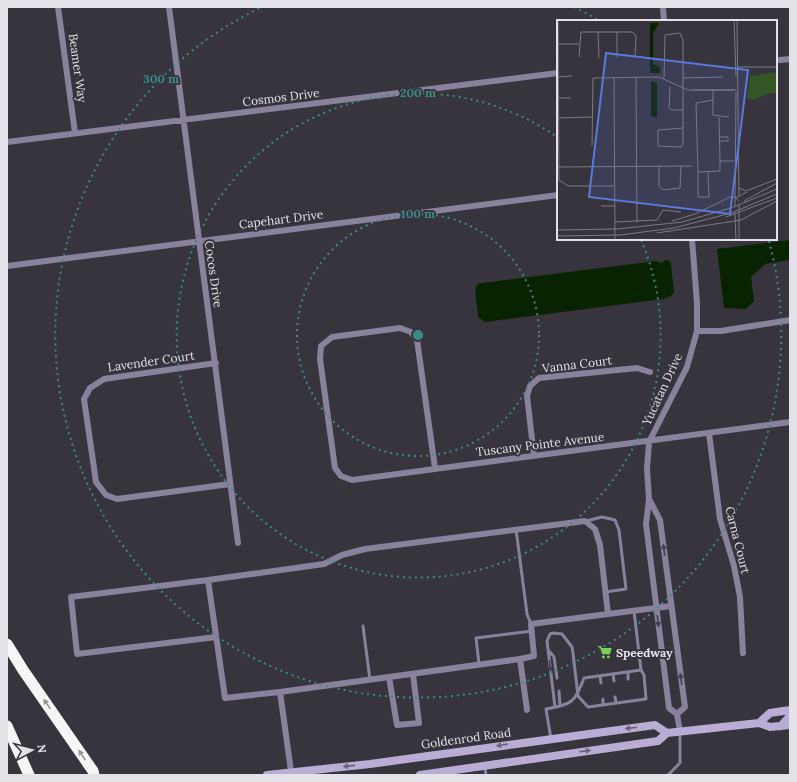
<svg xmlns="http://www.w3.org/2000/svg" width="797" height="782" font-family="Lora,serif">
<rect width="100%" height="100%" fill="#37343e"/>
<!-- water -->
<path fill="#082300" d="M 790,240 L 790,260 L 765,264 L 751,277 L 754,301 L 746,309 L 724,308 L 717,249 Z
M 665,260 L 670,261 L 671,265 L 674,292 L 671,296 L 663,299 L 485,322 L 478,317 L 475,289 L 478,284 L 483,283 L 656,261 L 662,263 Z"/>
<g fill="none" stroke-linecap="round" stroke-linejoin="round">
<!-- lane -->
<path stroke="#8a819c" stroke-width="3" d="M 586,521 L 602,517 L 615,520 L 619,530 L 626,589 L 605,592
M 516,529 L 527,614 L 531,624
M 363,626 L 370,680
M 549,651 L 554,657 L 557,678
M 479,664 L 476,638 L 532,631
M 628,672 L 628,679
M 613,674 L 614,681
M 600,676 L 601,683
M 559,691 L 560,706
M 615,697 L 616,703
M 603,699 L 603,705
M 555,707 L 547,641 L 550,634 L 554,633 L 562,634 L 572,647 L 573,653 L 578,696 L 588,707 L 646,699 L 644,675 L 641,670
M 551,739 L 546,709 C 572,704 575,703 584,678 L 641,670 L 634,611
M 485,767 L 486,775
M 668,775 L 680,763 L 680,733"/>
<!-- street -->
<path stroke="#8a819c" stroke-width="6" d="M 58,7 L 75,133
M 169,7 L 238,543
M 663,7 L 664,21
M 780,60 L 790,59
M 7,142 L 558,73
M 7,266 L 558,195
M 697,331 L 721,331 L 790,320
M 216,363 L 104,379 L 90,388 L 84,399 L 96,482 L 106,495 L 117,499 L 230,484
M 709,433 L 720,519 L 734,566 L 740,597 L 743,653
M 534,456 L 527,396 L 530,386 L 539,378 L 637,368 L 650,372
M 435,468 L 417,340 L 411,332 L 400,328 L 332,337 L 321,346 L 320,359 L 335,468 L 341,476 L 352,480 L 790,422
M 649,499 L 660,520 L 685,707 L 677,714
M 208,580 L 324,564 L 342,555 L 365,549 L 585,521 L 595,529 L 600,545 L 608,614 L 671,606
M 216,637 L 77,654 L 71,597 L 208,580 L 225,698 L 280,692 L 291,771
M 389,677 L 397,725 L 419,723 L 413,674
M 280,692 L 520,659
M 527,710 L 520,659 L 534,656 L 531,624 L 608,614
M 680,731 L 677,714 L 669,708 L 646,524 L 649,499 L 647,469 L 649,442 L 687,367 L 697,331 L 697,303 L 692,239"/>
<!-- secondary -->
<path stroke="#b9acd5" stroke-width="8" d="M 759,723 L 770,713 L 790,710
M 781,726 L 790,716
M 267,775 L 370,764 L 655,725 L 667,733
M 420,775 L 658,741 L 667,733 L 759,723 L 770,727 L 790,725"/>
<!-- highway -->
<path stroke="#f6f6f6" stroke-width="11" d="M 7,644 L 23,670 L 93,771 L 94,775
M 7,726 L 29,775"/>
</g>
<!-- one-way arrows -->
<defs><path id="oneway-solid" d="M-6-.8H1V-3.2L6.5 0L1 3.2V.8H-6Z"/></defs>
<g fill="#43404c">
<use href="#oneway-solid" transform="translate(664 550) rotate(-97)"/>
<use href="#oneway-solid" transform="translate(658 621) rotate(83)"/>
<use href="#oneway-solid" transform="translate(550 666) rotate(83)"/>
<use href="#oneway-solid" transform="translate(681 679) rotate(-98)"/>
</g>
<g fill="#96959a">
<use href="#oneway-solid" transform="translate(47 704) rotate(-125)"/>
<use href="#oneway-solid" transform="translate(82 755) rotate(-124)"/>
</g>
<g fill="#6b647a">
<use href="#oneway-solid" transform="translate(631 728) rotate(173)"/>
<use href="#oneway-solid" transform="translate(502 745) rotate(172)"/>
<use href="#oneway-solid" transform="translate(585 751) rotate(-7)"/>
<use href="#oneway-solid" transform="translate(349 766) rotate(174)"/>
</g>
<!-- distance rings -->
<g fill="none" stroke="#3a8c86" stroke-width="2" stroke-dasharray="2 4">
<circle cx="418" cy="335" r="121"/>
<path d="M641 240A242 242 0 1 1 557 137"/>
<path d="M574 7A363 363 0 0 1 600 21M769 241A363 363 0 1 1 262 7"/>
</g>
<!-- icons -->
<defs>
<symbol id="supermarket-bare" viewBox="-9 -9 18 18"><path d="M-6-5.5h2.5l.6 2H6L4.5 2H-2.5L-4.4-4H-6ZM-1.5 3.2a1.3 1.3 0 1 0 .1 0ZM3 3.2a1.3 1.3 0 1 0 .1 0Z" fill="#7bd156" stroke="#37343e" stroke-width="2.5" paint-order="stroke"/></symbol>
</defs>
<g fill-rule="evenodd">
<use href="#supermarket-bare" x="595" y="642" width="20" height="20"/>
</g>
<g text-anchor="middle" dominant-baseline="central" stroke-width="4" stroke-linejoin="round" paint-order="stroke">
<!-- street labels -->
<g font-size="12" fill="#e4e2e8" stroke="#37343e">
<text transform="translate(78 68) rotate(82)">Beamer Way</text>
<text transform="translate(281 97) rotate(-7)">Cosmos Drive</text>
<text transform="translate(281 219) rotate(-7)">Capehart Drive</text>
<text transform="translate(214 274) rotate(82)">Cocos Drive</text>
<text transform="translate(151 361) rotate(-8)">Lavender Court</text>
<text transform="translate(577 364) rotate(-7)">Vanna Court</text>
<text transform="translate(662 389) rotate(-65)">Yucatan Drive</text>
<text transform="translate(540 444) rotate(-7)">Tuscany Pointe Avenue</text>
<text transform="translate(738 540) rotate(76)">Carna Court</text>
<text transform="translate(466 738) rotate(-8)">Goldenrod Road</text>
</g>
<!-- poi labels -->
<g font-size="12" font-weight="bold" fill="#e4e2e8" stroke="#37343e" text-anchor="start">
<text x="616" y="652">Speedway</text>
</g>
</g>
<!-- overview -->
<g transform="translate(557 20)">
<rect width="220" height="220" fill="#37343e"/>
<path d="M 220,52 L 220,74 L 213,73 L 196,80 L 190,78 L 193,56 Z" fill="#335624"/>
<path d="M 93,3 L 102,3 L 96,13 L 96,44 L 103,47 L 103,53 L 93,53 ZM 94,61 L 100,63 L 100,97 L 94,96 Z" fill="#082300"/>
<path fill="none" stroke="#7c7a82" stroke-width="1" d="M 1,0 L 2,160 L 11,166 L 57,166M 177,0 L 179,56M 180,0 L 182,177M 41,12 L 42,38M 60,12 L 60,37M 0,24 L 22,24M 22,37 L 24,12 L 76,12 L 79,16 L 78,37M 180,47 L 220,47M 0,57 L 15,56M 57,57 L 58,220M 79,57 L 80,202M 36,58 L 102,57 L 131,70 L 179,70M 107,58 L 108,15 L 123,13 L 126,20 L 126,124 L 124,127 L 101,126 L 101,110 L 126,108M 126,58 L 166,57M 113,67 L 112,88 L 115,90 L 126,90M 137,70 L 176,70M 0,78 L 14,78M 156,80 L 156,95 L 172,97M 162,97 L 163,141M 0,98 L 35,97M 162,117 L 171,117 L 171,121 L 163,121M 35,126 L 36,58M 102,146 L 102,166 L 106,170 L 123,168 L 124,146M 0,147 L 135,146M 141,152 L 139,83 L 156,80 L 156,69M 151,152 L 152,177 L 141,177 L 141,152 L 163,151 L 163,141 L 177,141M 182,168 L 189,171 L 220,159M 178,178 L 190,172M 187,181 L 220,163M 182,184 L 182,220M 44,186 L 58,186M 178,187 L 179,72M 178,192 L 179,220M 169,197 L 220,178M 115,201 L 138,194 L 173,177 L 178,177 L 182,181M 58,202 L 100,200 L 106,190 L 124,192M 0,210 L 60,209 L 125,202 L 174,188 L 220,169M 100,213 L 184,200 L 220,181M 0,216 L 63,215 L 117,208 L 174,193 L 220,174"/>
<path fill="#597add" fill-opacity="0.15" stroke="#597add" stroke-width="2" d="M 49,33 L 191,50 L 173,194 L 32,177 Z"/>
<rect width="220" height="220" fill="none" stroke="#e4e2e8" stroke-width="2"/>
</g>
<circle cx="418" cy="335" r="6" fill="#3a8c86" stroke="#37343e" stroke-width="2"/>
<g font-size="12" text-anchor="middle" font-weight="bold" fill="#3a8c86" stroke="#37343e" stroke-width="4" stroke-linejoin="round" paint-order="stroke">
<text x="161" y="83">300 m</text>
<text x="418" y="97">200 m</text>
<text x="418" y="218">100 m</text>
</g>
<!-- border -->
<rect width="797" height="782" fill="none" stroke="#e4e2e8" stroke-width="16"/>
<!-- north arrow -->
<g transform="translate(32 750) rotate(83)" stroke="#37343e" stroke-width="3" paint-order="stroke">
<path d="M0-3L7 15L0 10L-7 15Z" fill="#e4e2e8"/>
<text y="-6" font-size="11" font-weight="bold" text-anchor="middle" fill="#e4e2e8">N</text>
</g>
</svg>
